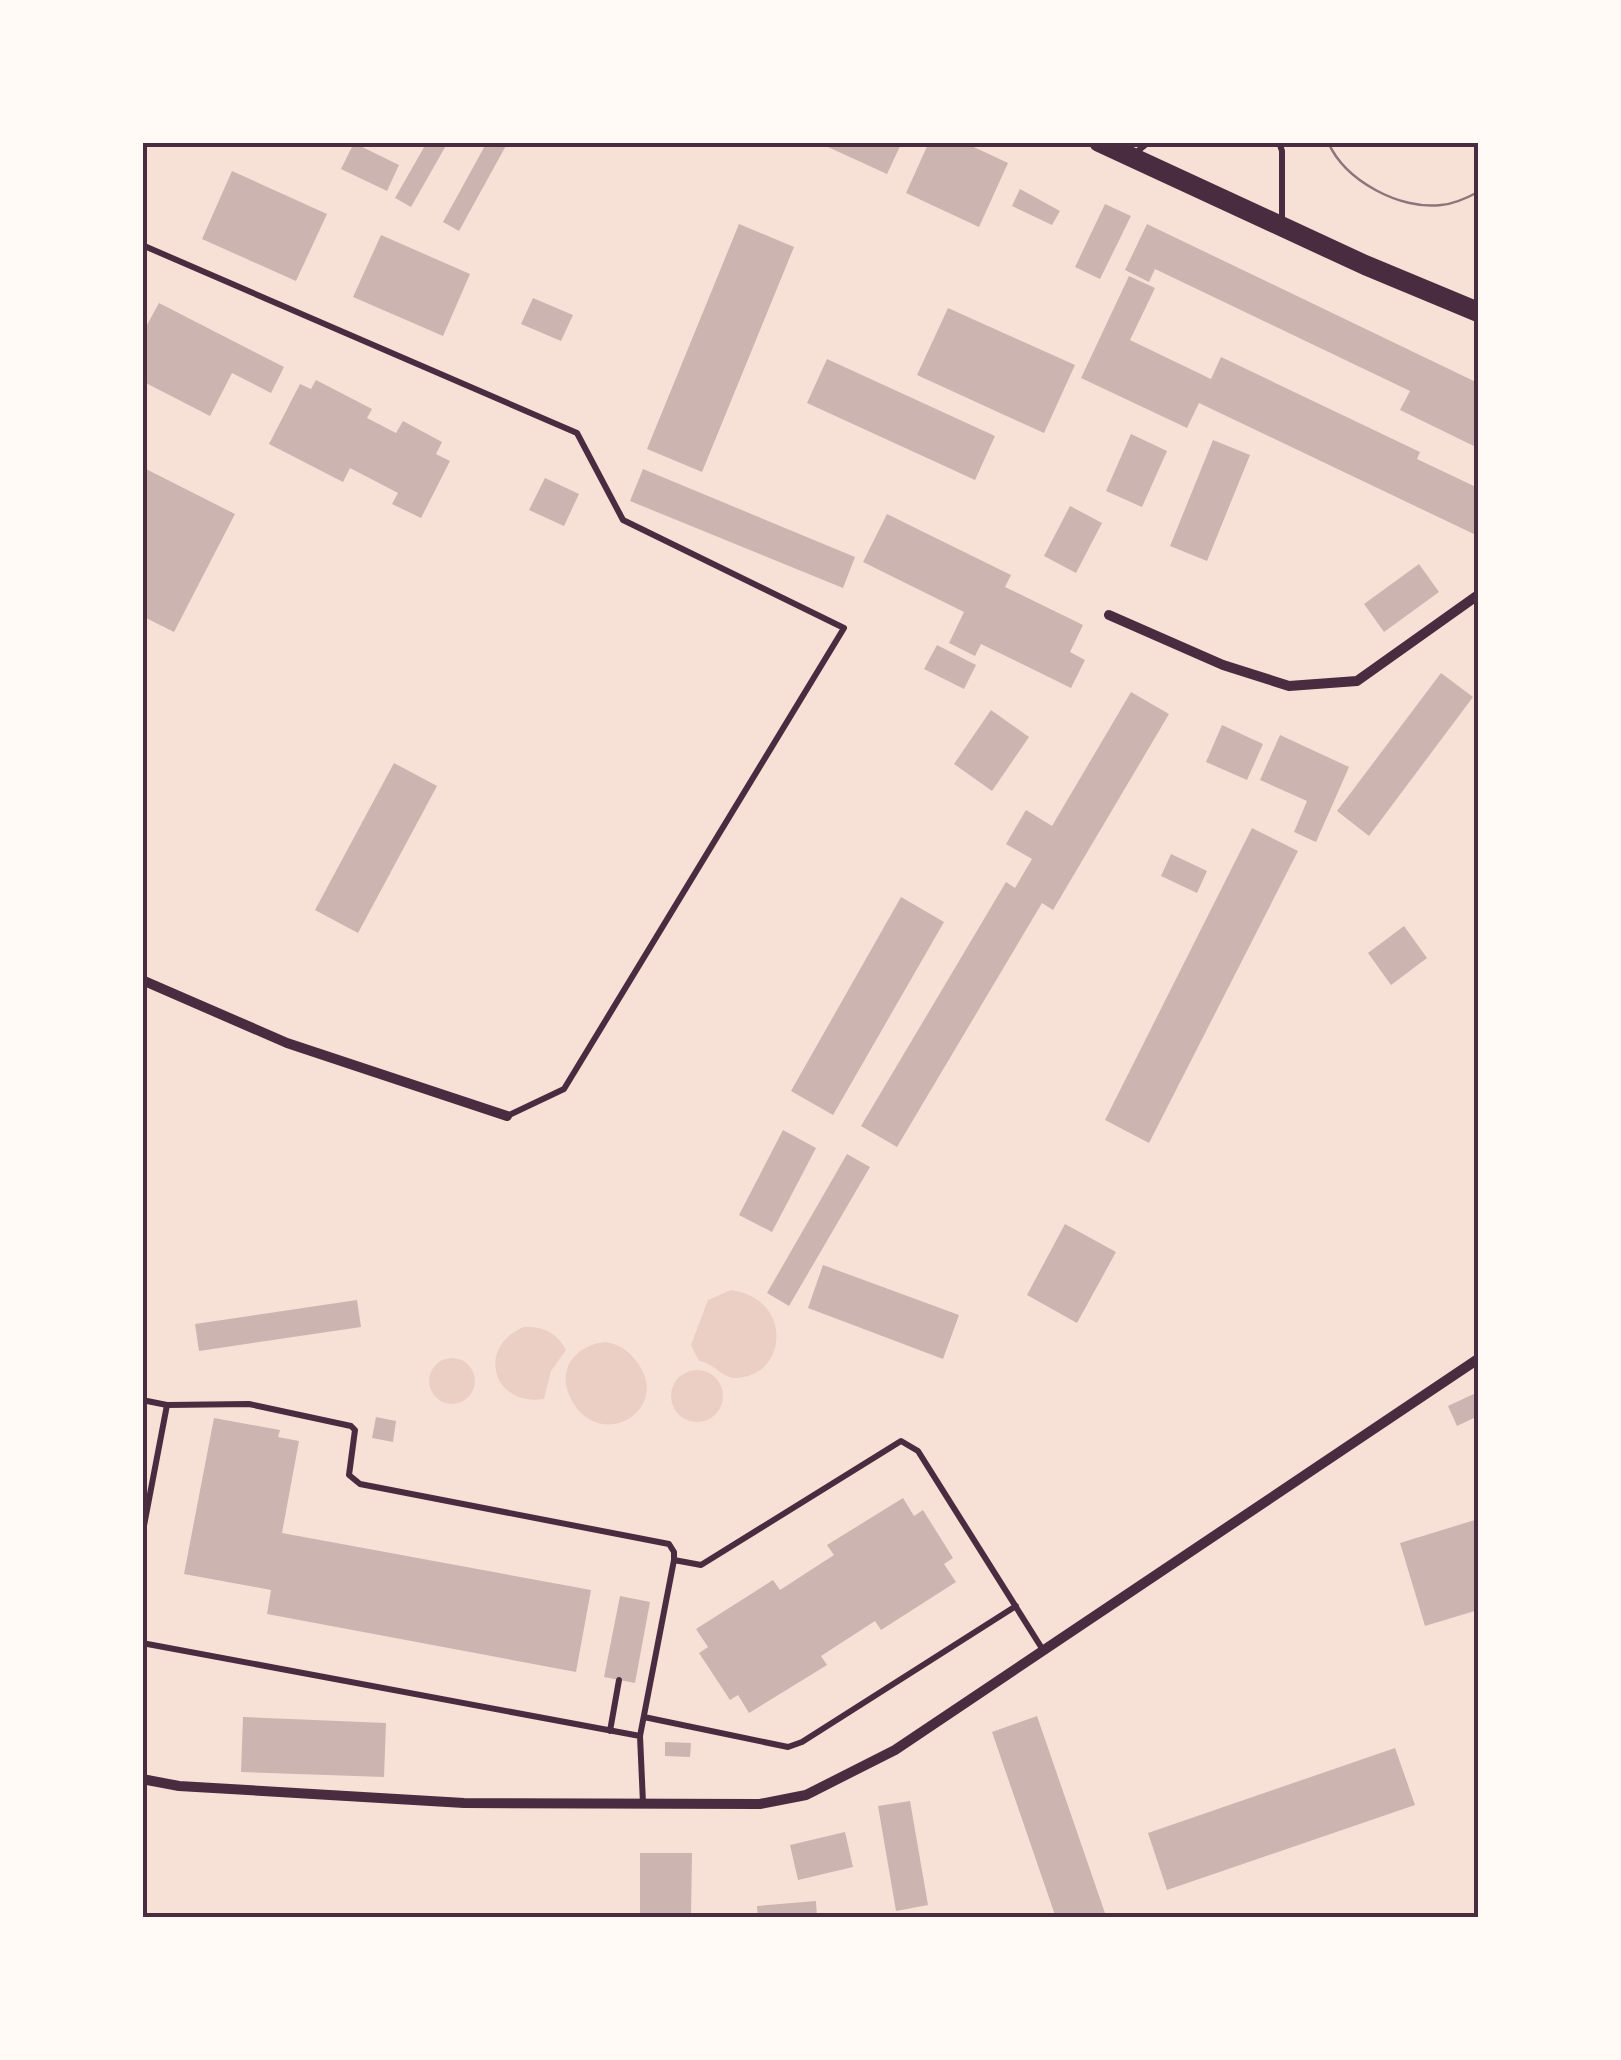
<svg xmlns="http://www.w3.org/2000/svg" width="1621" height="2060" font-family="'Roboto Condensed',sans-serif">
<rect width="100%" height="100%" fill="#f7e1d7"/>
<!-- green -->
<path fill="#ebcfc5" d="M 731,1290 C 795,1299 787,1378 735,1378 C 722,1378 714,1363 699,1361 L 691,1345 L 708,1300 Z
M 524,1327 C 544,1326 557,1333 566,1350 L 551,1371 L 544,1399 C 492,1407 476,1346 524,1327 Z
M 606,1342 C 621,1345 628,1350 637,1362 C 674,1411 596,1456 569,1395 C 557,1366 579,1344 606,1342 Z
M429 1381a23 23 0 1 1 46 0a23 23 0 1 1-46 0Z
M671 1396a26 26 0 1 1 52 0a26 26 0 1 1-52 0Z"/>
<!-- building -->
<path fill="#ccb4b1" d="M 427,142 L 448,142 L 411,207 L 395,198 Z
M 487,142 L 508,142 L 459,231 L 443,222 Z
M 817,142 L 902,142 L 887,174 Z
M 929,142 L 963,142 L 1008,163 L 979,227 L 906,193 Z
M 354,143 L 399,165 L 387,191 L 341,169 Z
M 232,171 L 327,214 L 296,281 L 202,239 Z
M 1020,189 L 1060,211 L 1052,225 L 1012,206 Z
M 1105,204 L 1131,216 L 1100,279 L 1075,267 Z
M 739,224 L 794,247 L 702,472 L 647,449 Z
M 1147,224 L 1478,383 L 1478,448 L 1400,410 L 1410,391 L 1155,269 L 1149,282 L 1125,270 Z
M 381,235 L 470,274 L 443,336 L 353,297 Z
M 1129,276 L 1155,288 L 1130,340 L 1211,379 L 1221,357 L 1420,452 L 1417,459 L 1478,488 L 1478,536 L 1199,403 L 1187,428 L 1081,378 Z
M 533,298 L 573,315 L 561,341 L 521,324 Z
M 159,303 L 284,367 L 271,393 L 232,373 L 210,416 L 142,381 L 142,334 Z
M 948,308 L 1075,365 L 1044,433 L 917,375 Z
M 827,359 L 995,436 L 975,480 L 807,403 Z
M 316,380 L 372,409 L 367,418 L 396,433 L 403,421 L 442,442 L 436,454 L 450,461 L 421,518 L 392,504 L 398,493 L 350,468 L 343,482 L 269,444 L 300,384 L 311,389 Z
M 1131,434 L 1167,451 L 1142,507 L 1106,491 Z
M 1213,440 L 1250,455 L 1207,561 L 1170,546 Z
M 142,467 L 235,514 L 174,632 L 142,616 Z
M 643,469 L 855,557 L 843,588 L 630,501 Z
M 545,478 L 579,494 L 564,526 L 529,510 Z
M 1070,506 L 1102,523 L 1076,573 L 1044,556 Z
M 887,514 L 1011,575 L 1005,587 L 1083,625 L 1070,652 L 1085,660 L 1071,688 L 981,644 L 975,656 L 949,643 L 964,612 L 863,562 Z
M 1419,564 L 1439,592 L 1384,632 L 1364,604 Z
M 937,645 L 976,665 L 964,689 L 924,669 Z
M 1441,673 L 1473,697 L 1369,836 L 1337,811 Z
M 1131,692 L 1169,714 L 1053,910 L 1042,903 L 897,1147 L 861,1126 L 1006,882 L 1015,888 L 1032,859 L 1006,844 L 1026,810 L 1052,826 Z
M 991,710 L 1029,737 L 992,791 L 954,764 Z
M 1222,725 L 1263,744 L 1247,780 L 1206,762 Z
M 1280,735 L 1349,767 L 1316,842 L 1294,832 L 1307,801 L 1260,780 Z
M 394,763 L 437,786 L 358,933 L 315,910 Z
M 1252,828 L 1298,851 L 1149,1143 L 1105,1120 Z
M 1171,854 L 1207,871 L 1197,893 L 1161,876 Z
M 901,897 L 944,922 L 833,1115 L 791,1091 Z
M 1404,926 L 1427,958 L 1391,985 L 1368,953 Z
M 783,1130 L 816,1148 L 772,1232 L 739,1215 Z
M 847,1154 L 870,1167 L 789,1306 L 767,1293 Z
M 1065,1224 L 1116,1252 L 1077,1323 L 1027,1295 Z
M 823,1265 L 959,1315 L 943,1359 L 808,1308 Z
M 357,1300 L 361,1327 L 199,1351 L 195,1324 Z
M 1478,1392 L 1478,1416 L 1457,1426 L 1448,1406 Z
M 376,1417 L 396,1421 L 393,1442 L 372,1438 Z
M 214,1418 L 280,1430 L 278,1437 L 299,1441 L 282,1533 L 591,1590 L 576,1672 L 267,1614 L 271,1590 L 184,1574 Z
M 903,1498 L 914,1516 L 923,1510 L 953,1558 L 944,1564 L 956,1582 L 881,1630 L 875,1621 L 821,1656 L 827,1665 L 749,1713 L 738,1695 L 730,1700 L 699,1653 L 708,1647 L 696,1629 L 773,1580 L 780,1590 L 834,1555 L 827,1545 Z
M 1478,1519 L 1478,1610 L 1425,1626 L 1400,1543 Z
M 620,1596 L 650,1602 L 635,1683 L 604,1677 Z
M 1037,1716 L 1106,1916 L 1101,1918 L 1056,1918 L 992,1732 Z
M 243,1717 L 386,1723 L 384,1777 L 241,1772 Z
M 665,1742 L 691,1743 L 690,1757 L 665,1756 Z
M 1395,1748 L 1415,1805 L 1167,1890 L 1148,1833 Z
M 910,1801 L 928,1905 L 896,1911 L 878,1806 Z
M 845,1832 L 853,1867 L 798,1880 L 790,1845 Z
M 640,1853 L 692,1853 L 691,1918 L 640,1918 Z
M 816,1901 L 817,1918 L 758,1918 L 757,1906 Z"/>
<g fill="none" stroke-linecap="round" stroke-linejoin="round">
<!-- service -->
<path stroke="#4a2c40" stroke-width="6" d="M 1279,142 L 1282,151 L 1282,220
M 1134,154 L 1149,142
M 142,245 L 577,433 L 623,520 L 844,628 L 564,1089 L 507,1116
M 142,1400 L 167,1405
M 142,1536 L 167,1405 L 249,1404 L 351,1426 L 355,1430 L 349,1475 L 360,1484 L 669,1544 L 674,1552 L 674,1560 L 640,1736 L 643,1803
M 674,1560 L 701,1565 L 901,1441 L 918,1451 L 1043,1650
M 142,1643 L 640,1736
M 644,1717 L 788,1747 L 802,1742 L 1016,1606
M 610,1731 L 619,1680"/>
<!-- minor -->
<path stroke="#4a2c40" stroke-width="10" d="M 1109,615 L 1223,665 L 1289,686 L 1357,681 L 1478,595
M 142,980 L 287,1043 L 507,1116
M 142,1779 L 179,1786 L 464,1803 L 760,1804 L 806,1795 L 895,1750 L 1478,1359"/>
<!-- secondary -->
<path stroke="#4a2c40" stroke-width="20" d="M 1099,142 L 1365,265 L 1478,312"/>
<!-- tram -->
<path stroke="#8f747c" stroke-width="2.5" d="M 1328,142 C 1345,181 1400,210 1441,205 C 1455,204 1467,198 1478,192"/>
</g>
<!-- border -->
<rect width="1621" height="2060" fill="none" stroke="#fffaf5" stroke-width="290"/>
<rect x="145" y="145" width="1331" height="1770" fill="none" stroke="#4a2c40" stroke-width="4"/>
</svg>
